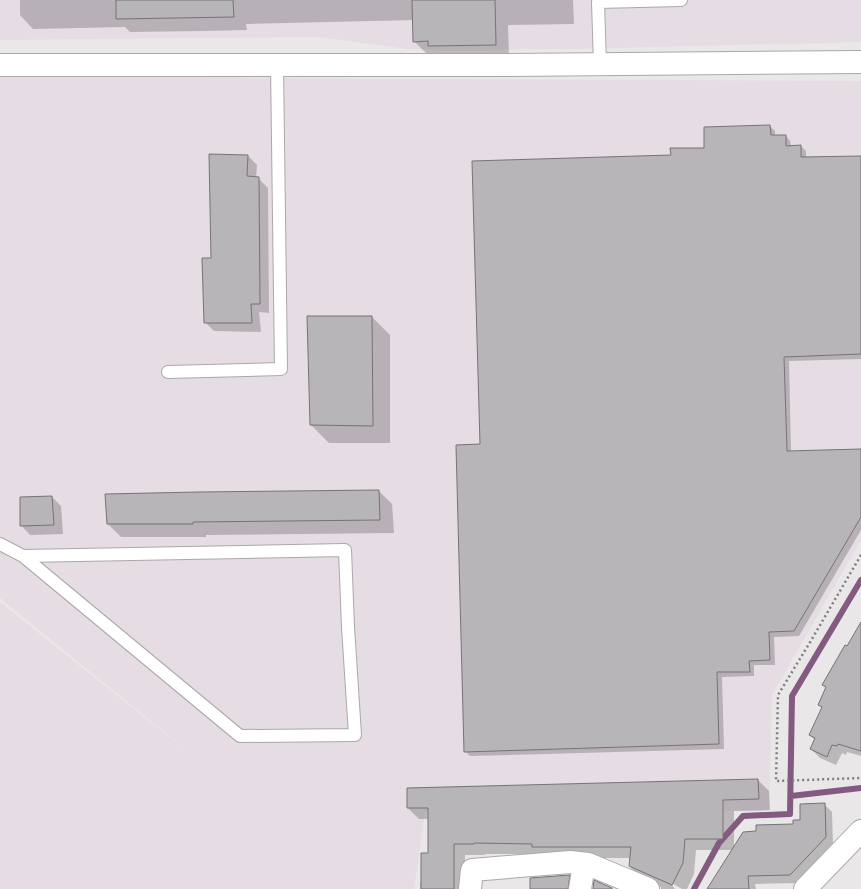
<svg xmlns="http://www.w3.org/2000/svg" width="861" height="889" font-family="'Times New Roman',serif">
<rect width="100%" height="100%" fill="#eae7e9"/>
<!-- built -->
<path fill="#e5dce4" d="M 0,0 L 861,0 L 861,42 L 575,49 L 450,50 L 407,49 L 320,37 L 0,40 Z
M 0,75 L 381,79 L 861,81 L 861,540 L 772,695 L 769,811 L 425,812 L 414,889 L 0,889 L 0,602 L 208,768 L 0,598 Z"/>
<!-- shadow -->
<path fill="#0003" d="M 20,0 L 573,0 L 574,24 L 508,25 L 509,57 L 427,54 L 414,41 L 414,20 L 246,24 L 247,30 L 202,31 L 130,32 L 125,27 L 33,29 L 20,15 Z
M 770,126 L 775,131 L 775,136 L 786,136 L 790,141 L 791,146 L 801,146 L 806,151 L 806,158 L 861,157 L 861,359 L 789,361 L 791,452 L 861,450 L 861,530 L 799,636 L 774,637 L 775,665 L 754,665 L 754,676 L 722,677 L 724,749 L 470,756 L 465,751 L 481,445 L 672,156 L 705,149 Z
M 248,156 L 257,165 L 256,178 L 258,178 L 268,188 L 269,313 L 259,312 L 261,332 L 214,331 L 205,322 L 212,260 Z
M 372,317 L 390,335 L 390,443 L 329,443 L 311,425 Z
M 379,491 L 392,504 L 394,533 L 206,535 L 206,537 L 121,537 L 108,524 Z
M 52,497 L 61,506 L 63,534 L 30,535 L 21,525 L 21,498 Z
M 861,624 L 861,756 L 847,752 L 846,755 L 842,753 L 836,765 L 820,758 L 811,749 L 815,740 L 810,735 L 823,708 L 819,704 L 848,647 Z
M 758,780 L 769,791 L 770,810 L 734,811 L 734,848 L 757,832 L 794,825 L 824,804 L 832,812 L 833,845 L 798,883 L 755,884 L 756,889 L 709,889 L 733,850 L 696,850 L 694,874 L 687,889 L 682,889 L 670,882 L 675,889 L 661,889 L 661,887 L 641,878 L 630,867 L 631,858 L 544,858 L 528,854 L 485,854 L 485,855 L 465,855 L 465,887 L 467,889 L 420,889 L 420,882 L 422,883 L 429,854 L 429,819 L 419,819 L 408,808 L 408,789 Z
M 569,876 L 581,887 L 580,889 L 531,889 Z"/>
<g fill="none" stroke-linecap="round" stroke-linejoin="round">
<!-- stream -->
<path stroke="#835a80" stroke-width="6" d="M 791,796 L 861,788
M 694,889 L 719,843 L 743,816 L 790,814 L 792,696 L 861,580"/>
</g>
<!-- building -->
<path fill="#b8b5b8" stroke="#767376" d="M 116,0 L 233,0 L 234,17 L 116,19 Z
M 412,0 L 495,0 L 496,45 L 428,46 L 428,41 L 413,42 Z
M 770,125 L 771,135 L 786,135 L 786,146 L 801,145 L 801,157 L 861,156 L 861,354 L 784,357 L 787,451 L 861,449 L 861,517 L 794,631 L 769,632 L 770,660 L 749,661 L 750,672 L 717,672 L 719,744 L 464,752 L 456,445 L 480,444 L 472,161 L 671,155 L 670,148 L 704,148 L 704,127 Z
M 209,154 L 248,155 L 247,176 L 259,177 L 260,304 L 251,304 L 252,323 L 204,323 L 202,258 L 211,258 Z
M 307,316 L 372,316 L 373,426 L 310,425 Z
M 379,490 L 380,520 L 193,522 L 193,524 L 107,524 L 105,494 L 199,492 Z
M 52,496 L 54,525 L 20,526 L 20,497 Z
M 861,622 L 861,751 L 838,744 L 837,746 L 832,745 L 827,757 L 810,749 L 815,738 L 809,735 L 822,707 L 818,705 L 826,687 L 822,685 L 845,645 L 847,646 Z
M 758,779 L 759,799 L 723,800 L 723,839 L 685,839 L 683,863 L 672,885 L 629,866 L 631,847 L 532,847 L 532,844 L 474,843 L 474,844 L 454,844 L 454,889 L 421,889 L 421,853 L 428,853 L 428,808 L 407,808 L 407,788 Z
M 825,803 L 826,837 L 790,875 L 748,876 L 749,889 L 707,889 L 743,832 L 756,831 L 756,825 L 793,824 L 793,820 L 800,820 L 800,804 Z
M 570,875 L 568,889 L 530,889 L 530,878 Z
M 594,880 L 612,888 L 612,889 L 593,889 Z"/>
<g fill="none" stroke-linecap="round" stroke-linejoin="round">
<defs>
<path id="service" d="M 600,64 L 598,2 L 681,0
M 168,372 L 281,369 L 277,65
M 0,544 L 23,556 L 240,736 L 355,735 L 348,627 L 345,550 L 23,556"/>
<path id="minor" d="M 470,889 L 472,870 L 570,862 L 588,864 L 648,889
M 580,889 L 584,864"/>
<path id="tertiary" d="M 0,65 L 499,65 L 861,62"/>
<path id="secondary" d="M 805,889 L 861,831"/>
</defs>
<!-- service casing -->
<use href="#service" stroke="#aba8aa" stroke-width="14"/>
<!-- minor casing -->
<use href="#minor" stroke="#aba8aa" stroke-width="24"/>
<!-- tertiary casing -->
<use href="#tertiary" stroke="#aba8aa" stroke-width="24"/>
<!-- secondary casing -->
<use href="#secondary" stroke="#aba8aa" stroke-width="24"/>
<!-- path -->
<path stroke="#7e7c7e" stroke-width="2.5" stroke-dasharray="2 3" stroke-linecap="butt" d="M 861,555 L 809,644 L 778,695 L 776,781 L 861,778"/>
<!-- service -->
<use href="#service" stroke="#fff" stroke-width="12"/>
<!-- minor -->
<use href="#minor" stroke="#fff" stroke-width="22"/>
<!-- tertiary -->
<use href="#tertiary" stroke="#fff" stroke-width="22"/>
<!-- secondary -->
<use href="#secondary" stroke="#fff" stroke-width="22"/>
</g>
</svg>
